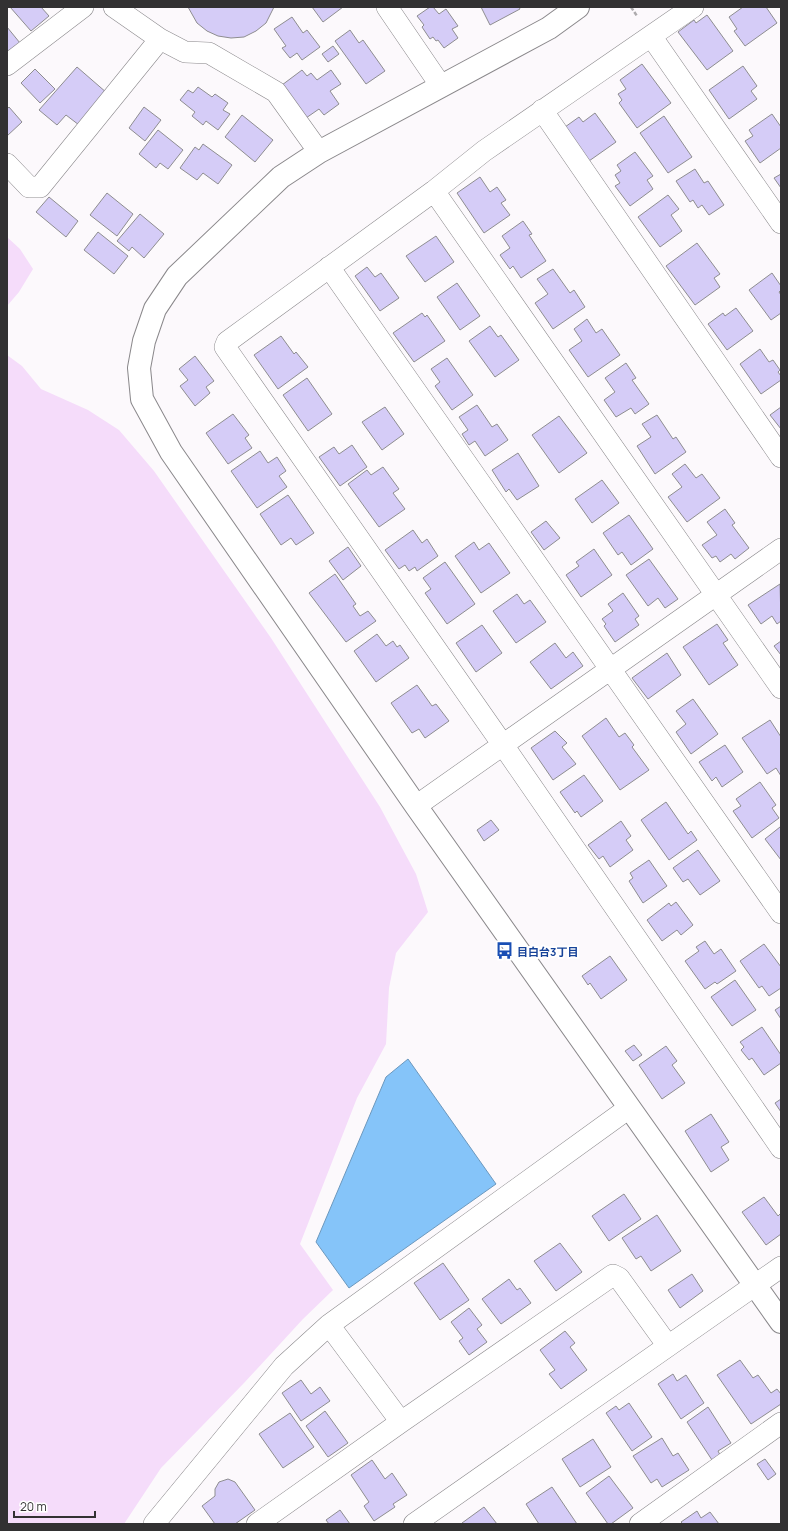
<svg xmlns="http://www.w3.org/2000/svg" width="788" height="1531" font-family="Manrope,'Noto Sans JP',sans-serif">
<rect width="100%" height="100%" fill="#fcf9fc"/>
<!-- green -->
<path fill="#f5dcfa" d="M 7,237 L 20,249 L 33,269 L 19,292 L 7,306 Z
M 7,355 L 22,366 L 41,389 L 88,410 L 119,430 L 154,471 L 271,638 L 380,807 L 416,874 L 428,912 L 396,953 L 389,988 L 386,1044 L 357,1098 L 300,1244 L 333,1290 L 303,1319 L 244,1383 L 161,1468 L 124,1524 L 7,1524 Z"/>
<!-- water -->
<path fill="#85c4f9" stroke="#6c98bd" d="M 408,1059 L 496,1184 L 349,1288 L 316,1242 L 386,1077 Z"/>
<!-- building -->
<path fill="#d5ccf7" stroke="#8e8d90" d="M 10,7 L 41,7 L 49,16 L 31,31 Z
M 188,7 L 274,7 L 266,23 L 256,31 L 244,37 L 231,38 L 218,36 L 207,31 L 197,23 Z
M 312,7 L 343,7 L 323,22 Z
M 430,7 L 433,7 L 439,14 L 446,9 L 458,26 L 452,29 L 458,38 L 444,48 L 438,40 L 436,41 L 433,37 L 430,39 L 422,27 L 424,25 L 417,16 Z
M 481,7 L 519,7 L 520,9 L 490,25 Z
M 743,7 L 766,7 L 777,23 L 745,46 L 734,31 L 737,29 L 729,17 Z
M 707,15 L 733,51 L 707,70 L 678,32 L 694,20 L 696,23 Z
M 292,17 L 303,33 L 307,30 L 320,47 L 302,60 L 297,53 L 290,58 L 282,48 L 286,46 L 274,29 Z
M 7,27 L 20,43 L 7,53 Z
M 350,30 L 359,43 L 363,40 L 385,71 L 366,84 L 335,41 Z
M 333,46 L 339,54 L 328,62 L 322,54 Z
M 642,64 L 671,103 L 637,128 L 619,103 L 622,100 L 618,94 L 626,89 L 620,80 Z
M 743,66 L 757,86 L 751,91 L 757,99 L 729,119 L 709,90 Z
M 77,67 L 107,93 L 79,125 L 66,115 L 57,125 L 39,110 Z
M 35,69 L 55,89 L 40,103 L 21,83 Z
M 302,70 L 307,76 L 311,73 L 317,80 L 331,70 L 341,84 L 330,91 L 339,104 L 324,115 L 319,109 L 306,118 L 282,85 Z
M 198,87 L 212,97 L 215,94 L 228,103 L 223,110 L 230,114 L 218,130 L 206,121 L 203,125 L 192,116 L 195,112 L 180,100 L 188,90 L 193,93 Z
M 9,107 L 22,122 L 7,136 L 7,109 Z
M 144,107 L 161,120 L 145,141 L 129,128 Z
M 595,113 L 616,142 L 589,161 L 565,127 L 579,117 L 583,122 Z
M 772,114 L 781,127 L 781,148 L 760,163 L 745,141 L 753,136 L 749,130 Z
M 242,115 L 273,140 L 255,162 L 225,137 Z
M 664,116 L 692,157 L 668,173 L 640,133 Z
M 158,130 L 183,150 L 168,169 L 160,163 L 156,168 L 139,154 Z
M 203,144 L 232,165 L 218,184 L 203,173 L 197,180 L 180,168 L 195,147 L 199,150 Z
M 635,152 L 653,176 L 647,180 L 653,189 L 630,206 L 615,186 L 620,183 L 615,175 L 621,171 L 617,165 Z
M 695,169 L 704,183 L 708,181 L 724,205 L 709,215 L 702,205 L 698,208 L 693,200 L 690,202 L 676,181 Z
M 781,174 L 781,188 L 774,178 Z
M 480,177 L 490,192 L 497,187 L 506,200 L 501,203 L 510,215 L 484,233 L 457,193 Z
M 107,193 L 133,214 L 117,236 L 90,215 Z
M 668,195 L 679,209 L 671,215 L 682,231 L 660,247 L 638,217 Z
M 49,197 L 78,221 L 66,237 L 36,212 Z
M 140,214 L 164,234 L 144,258 L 132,247 L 129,251 L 117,241 Z
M 523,221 L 532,234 L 529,235 L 546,261 L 521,278 L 513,266 L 510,269 L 500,255 L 510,248 L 502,236 Z
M 98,232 L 128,256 L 114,274 L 84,250 Z
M 436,236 L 454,262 L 425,282 L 406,256 Z
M 697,243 L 720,274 L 714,278 L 720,287 L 695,305 L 666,266 Z
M 367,267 L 375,277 L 381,273 L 399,298 L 380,311 L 355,276 Z
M 553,269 L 570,293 L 574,290 L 585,307 L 553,329 L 535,303 L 548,294 L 537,279 Z
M 772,273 L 781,286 L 781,290 L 779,292 L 781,295 L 781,313 L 771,320 L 749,290 Z
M 457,283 L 480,316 L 460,330 L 437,297 Z
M 736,308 L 753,331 L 727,350 L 708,324 L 723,313 L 725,316 Z
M 422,313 L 425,317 L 427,315 L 445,341 L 414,362 L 393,333 Z
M 587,319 L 596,333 L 602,329 L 620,355 L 588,377 L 569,350 L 582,341 L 574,329 Z
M 490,326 L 498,337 L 501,335 L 519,360 L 495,377 L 469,341 Z
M 281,336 L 294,354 L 296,352 L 308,367 L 278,389 L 254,355 Z
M 760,349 L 769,362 L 773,360 L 780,370 L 778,372 L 781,376 L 781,380 L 761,394 L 740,364 Z
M 195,356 L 214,381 L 206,387 L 210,393 L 195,406 L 180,386 L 188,380 L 179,369 Z
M 447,358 L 473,395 L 452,410 L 435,386 L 440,382 L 431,369 Z
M 626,363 L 636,378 L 632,380 L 649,404 L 635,414 L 631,408 L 616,417 L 604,400 L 615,392 L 605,378 Z
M 307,378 L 332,414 L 308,431 L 283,395 Z
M 477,405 L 492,427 L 497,424 L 508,440 L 485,456 L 475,441 L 469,445 L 462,434 L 468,430 L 459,417 Z
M 385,407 L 404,434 L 382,450 L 362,422 Z
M 781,407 L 781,429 L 770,415 Z
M 233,414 L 249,435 L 245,438 L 252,448 L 228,464 L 206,433 Z
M 657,415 L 673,439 L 676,437 L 686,452 L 655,474 L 637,446 L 651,437 L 642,424 Z
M 559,416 L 587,453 L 559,473 L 532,435 Z
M 352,445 L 367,467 L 340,486 L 319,457 L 334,447 L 339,454 Z
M 260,451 L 268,463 L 277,457 L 286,471 L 279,476 L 287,487 L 257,508 L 231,471 Z
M 518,453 L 539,486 L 517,500 L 509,489 L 506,492 L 492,470 Z
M 685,464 L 696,478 L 702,474 L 720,498 L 687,522 L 668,497 L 682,487 L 672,474 Z
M 383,467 L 399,489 L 393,493 L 405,509 L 379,527 L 348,484 L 367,470 L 371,475 Z
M 602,480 L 619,503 L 592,523 L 575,499 Z
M 288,495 L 314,533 L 296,545 L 291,538 L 281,545 L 260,514 Z
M 725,509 L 735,523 L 732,525 L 749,548 L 735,559 L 731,554 L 720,562 L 716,556 L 712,558 L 702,545 L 717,535 L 707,522 Z
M 629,515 L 653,549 L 631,565 L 622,552 L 618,555 L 603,533 Z
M 546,521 L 560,538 L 544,550 L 531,532 Z
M 413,530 L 422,543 L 427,539 L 438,556 L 417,571 L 415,567 L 409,571 L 405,565 L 399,569 L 385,550 Z
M 474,542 L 479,550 L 489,543 L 510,573 L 481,593 L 455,556 Z
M 348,547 L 361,566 L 343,580 L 329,561 Z
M 594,549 L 612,575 L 581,597 L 566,575 L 579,566 L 576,562 Z
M 649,559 L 678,599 L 665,608 L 658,598 L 648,606 L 626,575 Z
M 445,562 L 475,604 L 447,624 L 425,593 L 431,589 L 423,578 Z
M 335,574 L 356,604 L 353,606 L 360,616 L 368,611 L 376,621 L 346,642 L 309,593 Z
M 780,584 L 781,621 L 777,624 L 772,616 L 761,624 L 748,605 Z
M 623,593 L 639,616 L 635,619 L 639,625 L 615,642 L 604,626 L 606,624 L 602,619 L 613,611 L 608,604 Z
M 517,594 L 524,604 L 530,600 L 546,622 L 516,643 L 493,611 Z
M 717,624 L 728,640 L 723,643 L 738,665 L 709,685 L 683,647 Z
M 482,625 L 502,653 L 476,672 L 456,643 Z
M 377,634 L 386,646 L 393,641 L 397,647 L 400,645 L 409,658 L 376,682 L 354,651 Z
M 781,641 L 781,655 L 774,646 Z
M 555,643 L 566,658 L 573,652 L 583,666 L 551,689 L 530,662 Z
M 667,653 L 681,675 L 648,699 L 632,678 Z
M 417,685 L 432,706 L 436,704 L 449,721 L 425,738 L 419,729 L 412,733 L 391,703 Z
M 693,699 L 718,734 L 691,754 L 676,732 L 686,724 L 676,711 Z
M 606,718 L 619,737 L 625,733 L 634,745 L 632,747 L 649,770 L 620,790 L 582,736 Z
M 770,720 L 781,737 L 781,776 L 776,768 L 767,774 L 742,738 Z
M 555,731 L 567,743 L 562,747 L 576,764 L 553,780 L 531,748 Z
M 725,745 L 743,772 L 722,787 L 716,777 L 712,781 L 699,762 Z
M 584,775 L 603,801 L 581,817 L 577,811 L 575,813 L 560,792 Z
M 760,782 L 776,805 L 772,808 L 779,818 L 752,838 L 733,811 L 741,806 L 736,799 Z
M 666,802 L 688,834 L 691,831 L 697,840 L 669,860 L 641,820 Z
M 491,820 L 499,830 L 484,841 L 477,830 Z
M 621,821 L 631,836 L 626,840 L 633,850 L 610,867 L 603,856 L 599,859 L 588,845 Z
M 780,827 L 781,828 L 781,860 L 765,839 Z
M 698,850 L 720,881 L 700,895 L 688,879 L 683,882 L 673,868 Z
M 649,860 L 667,886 L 643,903 L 629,881 L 633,878 L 630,873 Z
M 676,902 L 693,925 L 681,935 L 677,930 L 662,941 L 647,920 L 669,903 L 671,906 Z
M 705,941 L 714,954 L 721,949 L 736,971 L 717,984 L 715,982 L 705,989 L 685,961 L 699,951 L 696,947 Z
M 764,944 L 781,967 L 781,988 L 769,996 L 762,986 L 759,988 L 740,961 Z
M 610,956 L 627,980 L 601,999 L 590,983 L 588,985 L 582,976 Z
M 735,980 L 756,1010 L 732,1026 L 711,997 Z
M 781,1006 L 781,1019 L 775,1010 Z
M 762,1027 L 781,1055 L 781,1063 L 764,1075 L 752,1058 L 749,1060 L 741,1050 L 744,1047 L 740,1042 Z
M 634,1045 L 642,1055 L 633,1061 L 625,1051 Z
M 666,1046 L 677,1061 L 672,1065 L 685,1083 L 662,1099 L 639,1065 Z
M 781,1099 L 781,1112 L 775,1103 Z
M 711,1114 L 729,1142 L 721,1147 L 729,1160 L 711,1172 L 685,1131 Z
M 624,1194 L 641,1219 L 609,1241 L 592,1216 Z
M 764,1197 L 778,1216 L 781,1213 L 781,1234 L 766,1245 L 742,1212 Z
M 657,1215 L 681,1251 L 651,1271 L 641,1256 L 636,1259 L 622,1238 Z
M 560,1243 L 582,1272 L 556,1291 L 534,1261 Z
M 443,1263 L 469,1300 L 440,1320 L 414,1283 Z
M 692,1274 L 703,1291 L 680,1308 L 668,1290 Z
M 509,1279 L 517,1290 L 520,1288 L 531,1303 L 501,1324 L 482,1299 Z
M 469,1308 L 482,1325 L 477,1329 L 487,1342 L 469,1355 L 459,1341 L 463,1338 L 451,1322 Z
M 565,1331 L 575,1343 L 570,1347 L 587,1370 L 561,1389 L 549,1374 L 555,1370 L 540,1350 Z
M 740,1360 L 753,1378 L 758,1375 L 771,1393 L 777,1389 L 781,1394 L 781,1404 L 751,1424 L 717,1375 Z
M 673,1374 L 677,1381 L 686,1375 L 704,1403 L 681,1419 L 658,1384 Z
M 301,1380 L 311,1394 L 320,1387 L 330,1401 L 301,1421 L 282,1393 Z
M 629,1403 L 652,1437 L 632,1451 L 606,1413 L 616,1406 L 619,1410 Z
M 708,1407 L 731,1443 L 718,1451 L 720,1455 L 712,1460 L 687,1422 Z
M 325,1411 L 348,1443 L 328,1457 L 306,1426 Z
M 290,1413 L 314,1447 L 283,1468 L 259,1434 Z
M 662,1438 L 673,1456 L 678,1453 L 689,1470 L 662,1487 L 657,1479 L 651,1483 L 633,1456 Z
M 593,1439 L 611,1467 L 580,1487 L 562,1459 Z
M 765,1459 L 776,1474 L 768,1480 L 757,1464 Z
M 372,1460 L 385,1479 L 392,1473 L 407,1495 L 393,1504 L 395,1507 L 374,1521 L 364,1506 L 369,1502 L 351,1475 Z
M 609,1476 L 633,1508 L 611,1524 L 608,1524 L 586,1493 Z
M 228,1479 L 235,1482 L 255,1510 L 235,1524 L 215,1524 L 202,1506 L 215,1496 L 215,1489 L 219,1482 Z
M 552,1487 L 577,1524 L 539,1524 L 526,1504 Z
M 484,1507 L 497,1524 L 463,1524 L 462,1523 Z
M 340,1510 L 350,1524 L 329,1524 L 326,1520 Z
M 697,1511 L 701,1518 L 710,1512 L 719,1524 L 683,1524 L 681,1522 Z"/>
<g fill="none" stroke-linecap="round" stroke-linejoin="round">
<defs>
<path id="minor" d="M 114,7 L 160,39 L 185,52 L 209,53 L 276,92 L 319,152
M 387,7 L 441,86
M 693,7 L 484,151 L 434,191 L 227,342 L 225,347 L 503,745 L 781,1148
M 651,36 L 781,223
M 7,65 L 83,7
M 542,110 L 781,457
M 7,164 L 29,187 L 40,187 L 160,39
M 434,191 L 781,688
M 329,267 L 781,913
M 416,806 L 781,549
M 329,1325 L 401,1422
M 154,1524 L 284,1366 L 329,1325 L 629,1108
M 257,1524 L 401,1422 L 613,1275 L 619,1278 L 668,1346
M 414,1524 L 781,1267
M 640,1524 L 781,1423"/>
<path id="tertiary" d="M 578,7 L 549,28 L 319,152 L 281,177 L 177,276 L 155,309 L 144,341 L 139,368 L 142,399 L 171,452 L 416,806 L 781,1322"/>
</defs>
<!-- minor casing -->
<use href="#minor" stroke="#8a888b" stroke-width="22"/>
<!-- tertiary casing -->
<use href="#tertiary" stroke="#8a888b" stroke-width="24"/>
<!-- path -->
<path stroke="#adabad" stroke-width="2.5" stroke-dasharray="4 2" stroke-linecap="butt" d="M 631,7 L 637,16"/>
<!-- minor -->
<use href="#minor" stroke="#fff" stroke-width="21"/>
<!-- tertiary -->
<use href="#tertiary" stroke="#fff" stroke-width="22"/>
</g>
<!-- icons -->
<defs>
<symbol id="bus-bare" viewBox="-9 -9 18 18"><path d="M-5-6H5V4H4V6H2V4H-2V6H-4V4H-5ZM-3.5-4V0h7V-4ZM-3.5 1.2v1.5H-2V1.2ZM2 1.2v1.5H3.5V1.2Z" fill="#1a4fb4" stroke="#fff" stroke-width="2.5" paint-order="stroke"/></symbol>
</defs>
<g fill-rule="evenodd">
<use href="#bus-bare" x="492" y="938" width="25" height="25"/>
</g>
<g text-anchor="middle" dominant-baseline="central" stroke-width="4" stroke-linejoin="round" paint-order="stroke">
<!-- transit labels -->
<g font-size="11" font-weight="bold" fill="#164399" stroke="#fff" text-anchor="start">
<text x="517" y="951">目白台3丁目</text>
</g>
</g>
<!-- border -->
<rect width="788" height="1531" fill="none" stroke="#323132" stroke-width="16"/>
<!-- scale -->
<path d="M14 1511v6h81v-6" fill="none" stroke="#323132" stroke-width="2"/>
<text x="20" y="1511" font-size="12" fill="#323132" stroke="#ffffff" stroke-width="3" paint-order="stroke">20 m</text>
</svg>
